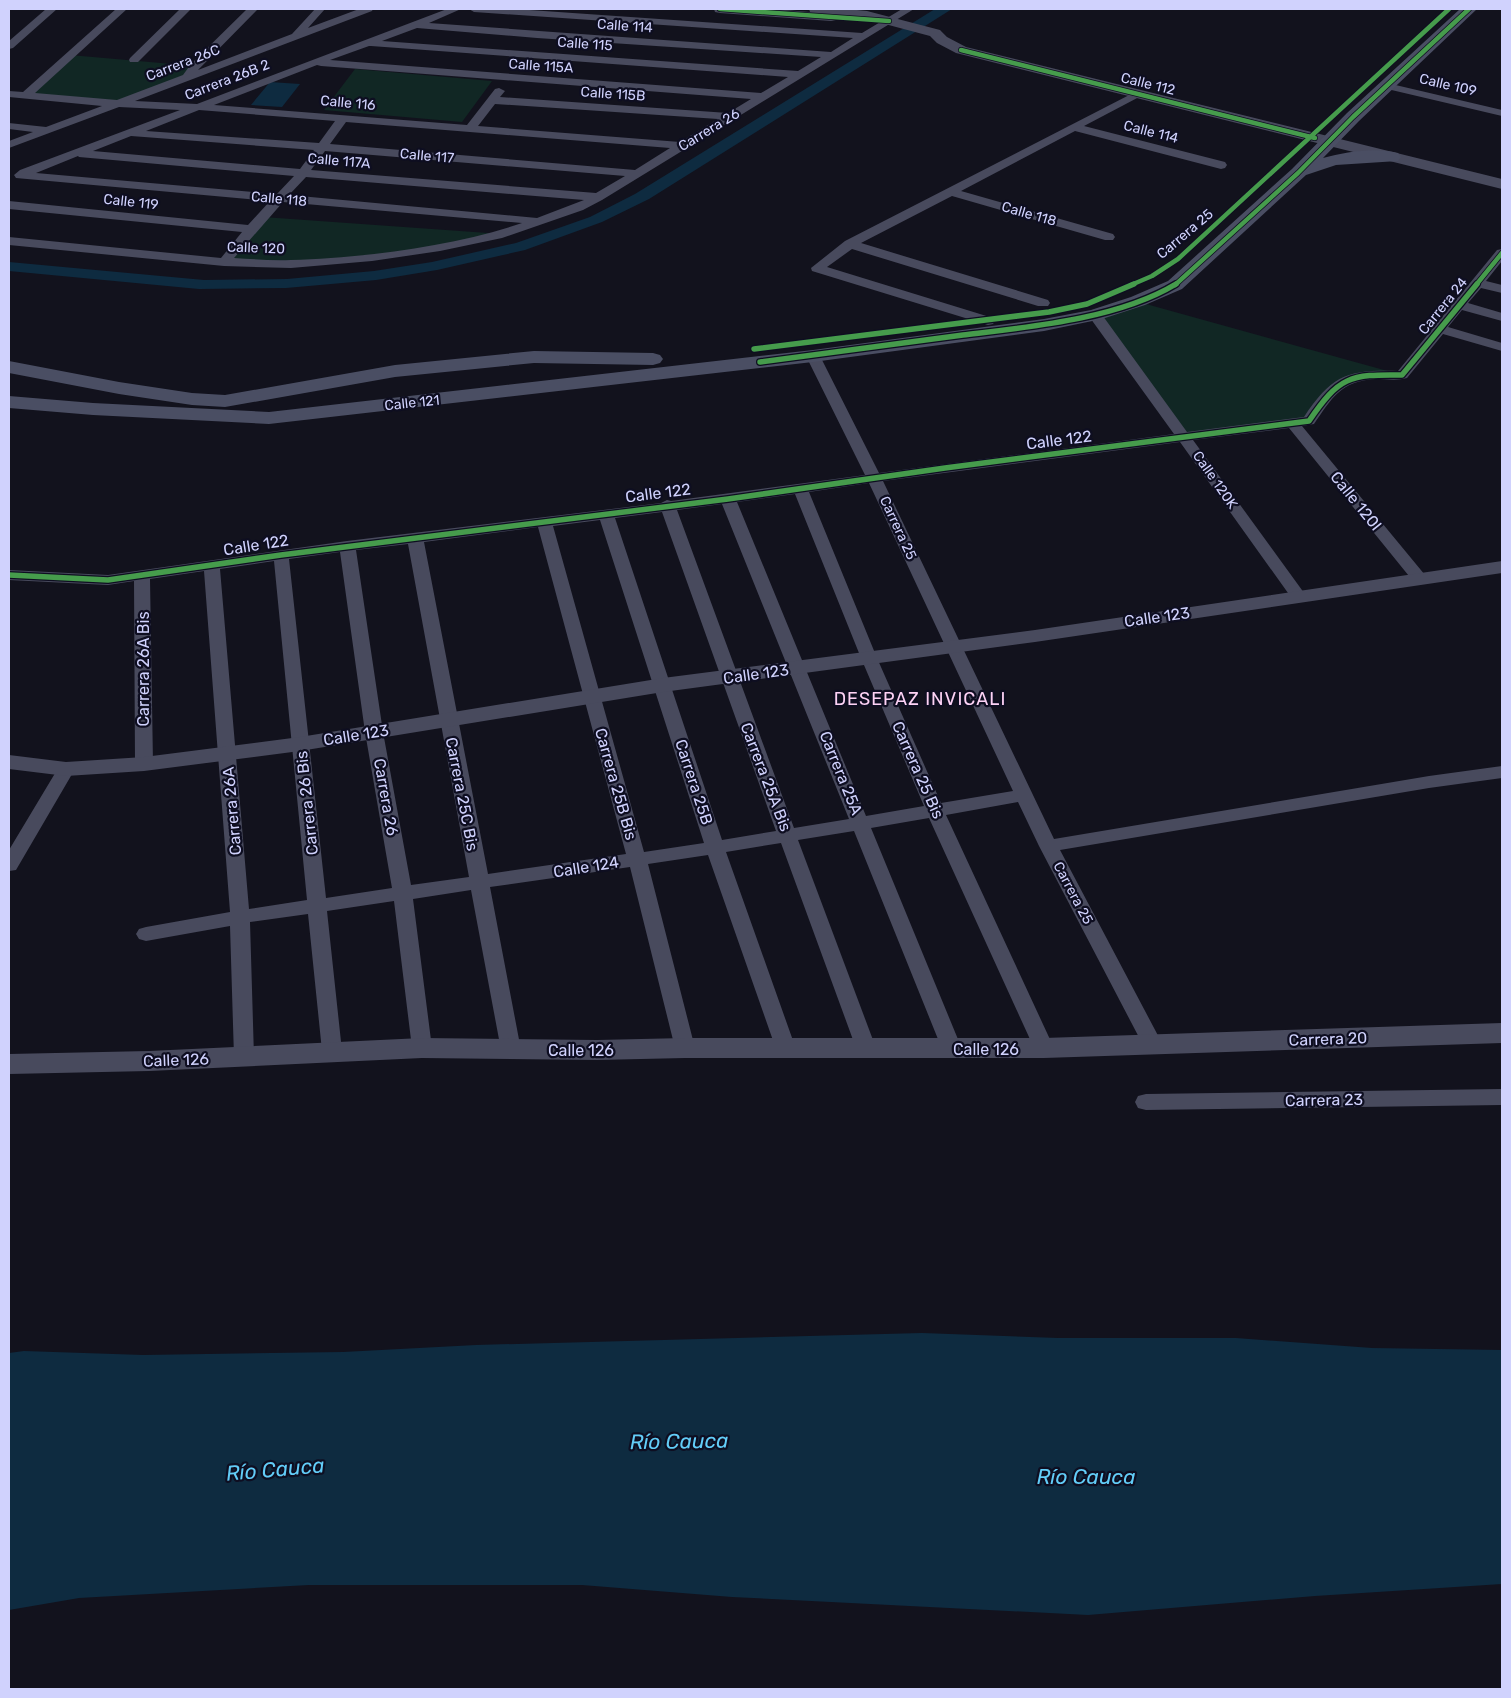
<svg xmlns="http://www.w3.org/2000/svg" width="1511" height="1698" font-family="Rubik,sans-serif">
<rect width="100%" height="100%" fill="#12121d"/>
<!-- green -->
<path fill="#112724" d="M 70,55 L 195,66 L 186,78 L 121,104 L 25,96 Z
M 355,69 L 492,81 L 462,122 L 324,110 Z
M 263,217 L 502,234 L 440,247 L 291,264 L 224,262 Z
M 1146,304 L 1402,375 L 1349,380 L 1309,421 L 1185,437 L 1099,319 Z"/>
<!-- water -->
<path fill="#0e2b40" d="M 935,9 L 952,9 L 649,199 L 602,222 L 525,250 L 437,270 L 376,280 L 286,288 L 199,289 L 9,271 L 9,262 L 204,280 L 287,279 L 374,271 L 432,262 L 516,243 L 590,217 L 635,194 Z
M 270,82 L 300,84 L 282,107 L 251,105 Z
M 922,1333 L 1058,1338 L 1236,1338 L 1372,1348 L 1502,1350 L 1502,1584 L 1315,1596 L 1088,1615 L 732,1597 L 582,1585 L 309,1585 L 79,1598 L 9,1610 L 9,1353 L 24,1351 L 143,1355 L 343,1352 L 476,1345 Z"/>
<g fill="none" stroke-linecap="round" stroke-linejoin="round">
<!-- minor -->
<path fill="#484a5d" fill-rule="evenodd" d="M 46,9 L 57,9 L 13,48 L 9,49 L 9,41 Z
M 116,9 L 127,9 L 35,93 L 117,100 L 183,75 L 191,64 L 247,9 L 258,9 L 198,70 L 292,34 L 315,9 L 325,9 L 308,28 L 359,9 L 373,9 L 372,11 L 135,101 L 197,104 L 447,9 L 461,9 L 429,23 L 831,52 L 853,38 L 474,12 L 469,9 L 515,9 L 862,33 L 902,9 L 914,9 L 602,200 L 583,210 L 502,238 L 440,251 L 372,261 L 291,268 L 224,266 L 9,245 L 9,237 L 221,258 L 242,232 L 9,209 L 9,201 L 248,225 L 270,201 L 16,178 L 14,175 L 20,170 L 180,110 L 119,107 L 9,148 L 9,141 L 33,132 L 9,129 L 9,123 L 46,127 L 102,106 L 9,97 L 9,91 L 23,92 ZM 417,28 L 537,38 L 821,57 L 798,71 L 382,41 ZM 369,46 L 371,46 L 788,77 L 761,93 L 330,60 ZM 317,65 L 321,66 L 751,99 L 728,113 L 500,97 L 505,91 L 499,88 L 495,89 L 467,125 L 214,105 ZM 495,104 L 718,119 L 680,142 L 478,126 ZM 199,110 L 335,121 L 319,143 L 146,131 ZM 346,122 L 670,148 L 635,170 L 330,144 ZM 131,136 L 314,150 L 300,169 L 93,151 ZM 325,151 L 625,176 L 596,193 L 311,170 ZM 78,156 L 79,157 L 294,176 L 277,194 L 36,173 ZM 306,177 L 584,200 L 537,218 L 289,195 ZM 283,202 L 522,223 C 455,246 362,258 291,260 C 272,261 253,259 234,258 Z
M 180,9 L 191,9 L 138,62 L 130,62 L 129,60 L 130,58 Z
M 1387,83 L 1502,110 L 1502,116 L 1383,88 L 1381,86 L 1383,84 Z
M 1137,91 L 1143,94 L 1141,96 L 1084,126 L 1225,162 L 1227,165 L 1225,168 L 1221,169 L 1075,131 L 961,191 L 1113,234 L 1115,237 L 1113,240 L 1105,240 L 952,196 L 861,243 L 1048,300 L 1050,303 L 1048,306 L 1038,306 L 852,249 L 827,267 L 993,318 L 995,321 L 993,324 L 988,325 L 812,271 L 811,268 L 845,241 Z
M 1502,249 L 1502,261 L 1486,281 L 1502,285 L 1502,293 L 1481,288 L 1468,303 L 1502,313 L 1502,321 L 1462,310 L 1448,327 L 1502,343 L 1502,351 L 1443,334 L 1407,378 C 1397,381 1386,379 1375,379 C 1341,381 1332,398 1314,424 L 1302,426 L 1425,575 L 1427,578 L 1425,581 L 1413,581 L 1289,428 L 1193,440 L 1307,597 L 1305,600 L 1293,600 L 1180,442 L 883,481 L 1054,839 L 1429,776 L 1502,766 L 1502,778 L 1429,788 L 1060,850 L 1163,1045 L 1160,1051 L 1153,1053 L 1146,1051 L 1143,1045 L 1039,846 L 1018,802 L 946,815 L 1054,1048 L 1051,1054 L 1044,1056 L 1037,1054 L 1034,1048 L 929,818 L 871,828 L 962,1049 L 959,1055 L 952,1057 L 945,1055 L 942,1049 L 854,831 L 798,840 L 876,1048 L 873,1054 L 866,1056 L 859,1054 L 856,1048 L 781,843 L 726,852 L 796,1049 L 793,1055 L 786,1057 L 779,1055 L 776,1049 L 708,855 L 648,864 L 695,1048 L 692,1054 L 685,1056 L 678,1054 L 675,1048 L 630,867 L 490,887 L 521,1050 L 518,1056 L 511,1058 L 504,1056 L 501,1050 L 471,890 L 413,899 L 432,1048 L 429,1054 L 422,1056 L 415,1054 L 412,1048 L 394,901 L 327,911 L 342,1051 L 339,1057 L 332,1059 L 325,1057 L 322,1051 L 308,914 L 250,922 L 254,1057 L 251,1063 L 244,1065 L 237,1063 L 234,1057 L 230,926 L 146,941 L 139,939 L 136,934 L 139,929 L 146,927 L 230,912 L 204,571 L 150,579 L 153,764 L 150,768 L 144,770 L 138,768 L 135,764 L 134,581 L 108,585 L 9,580 L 9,570 L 108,575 L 347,541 L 661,503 L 667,500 L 671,501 L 865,475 L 806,356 L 813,352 L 820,356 L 879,473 L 1174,434 L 1088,315 L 1095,311 L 1100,312 L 1187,432 L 1304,417 C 1333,374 1347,370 1398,371 L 1497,250 ZM 869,483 L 1013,791 L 941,803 L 877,658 L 809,492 ZM 795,494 L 861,658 L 924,806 L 866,816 L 737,502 ZM 722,504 L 849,819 L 794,828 L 677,510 ZM 662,512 L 776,831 L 722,840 L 615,518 ZM 600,520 L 704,843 L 644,852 L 553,526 ZM 538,527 L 626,854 L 488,874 L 424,542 ZM 408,544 L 469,877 L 411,885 L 383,732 L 356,550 ZM 340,552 L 365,732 L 392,888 L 326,898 L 289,559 ZM 274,561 L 307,900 L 249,909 L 220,569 Z
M 66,763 L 72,765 L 75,769 L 16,870 L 9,871 L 9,850 L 60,765 Z
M 1502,1089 L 1502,1105 L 1146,1110 L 1138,1108 L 1135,1102 L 1138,1096 L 1146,1094 Z"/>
<!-- tertiary -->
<path fill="#484a5d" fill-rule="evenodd" d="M 714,9 L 772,9 L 810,12 L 809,9 L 847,9 L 867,11 L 940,30 L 947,37 L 966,47 L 1502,179 L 1502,189 L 956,53 L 937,43 L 930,36 L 866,19 L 837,15 L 836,20 L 831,21 L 720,13 L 715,12 Z
M 1502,561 L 1502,573 L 1035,642 L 663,692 L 300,751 L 144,771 L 66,776 L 9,769 L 9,755 L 66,762 L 144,757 L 300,737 L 663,678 L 1035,630 Z
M 1502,1023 L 1502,1043 L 1044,1058 L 685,1058 L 597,1060 L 422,1058 L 149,1071 L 9,1074 L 9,1054 L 149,1051 L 422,1038 L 597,1040 L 685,1038 L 1044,1038 Z"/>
<!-- secondary -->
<path fill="#4a4e63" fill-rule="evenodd" d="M 1460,9 L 1477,9 L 1359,121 L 1323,158 C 1346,152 1375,147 1398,153 L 1401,157 L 1398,161 L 1336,165 L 1306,175 L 1182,289 L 1145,305 L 1102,319 L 1044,331 L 813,362 L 269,424 L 93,415 L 9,408 L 9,396 L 93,403 L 269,412 L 813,350 L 1044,319 L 1091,310 L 1131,297 L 1168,281 L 1292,169 L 1347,113 Z
M 534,351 L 653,353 L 660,355 L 663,359 L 660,363 L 653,365 L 534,363 L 395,377 L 225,407 L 192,405 L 119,394 L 9,373 L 9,361 L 119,382 L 192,393 L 225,395 L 395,365 Z"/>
<defs>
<path id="cycleway-far1" d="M 720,9 L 889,21
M 961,50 L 1315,138
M 1131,285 L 1152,276 L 1178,259 L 1449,9
M 1175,285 L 1298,173 L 1353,117 L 1469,9
M 1476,285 L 1502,253"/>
<path id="cycleway" d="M 754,349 L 1049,312 L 1087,304 L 1134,284
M 760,362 C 828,353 896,344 963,335 C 1030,327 1118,319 1176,284
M 9,575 L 108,580 L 281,555 L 728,499 L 945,468 L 1309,421 C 1339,377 1349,374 1402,375 L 1477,284"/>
</defs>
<!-- cycleway-far1 casing -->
<use href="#cycleway-far1" stroke="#0e0e21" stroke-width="6"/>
<!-- cycleway casing -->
<use href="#cycleway" stroke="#0e0e21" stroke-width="8"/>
<!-- cycleway-far1 -->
<use href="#cycleway-far1" stroke="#469c4c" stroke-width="4.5"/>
<!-- cycleway -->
<use href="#cycleway" stroke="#469c4c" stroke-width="5.5"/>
</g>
<g text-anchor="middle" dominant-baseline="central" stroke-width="4.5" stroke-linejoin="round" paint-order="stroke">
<!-- far-street labels -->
<g font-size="14" fill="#d0d2fd" stroke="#0e0e21">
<text transform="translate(625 26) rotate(4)">Calle 114</text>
<text transform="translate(585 44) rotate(4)">Calle 115</text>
<text transform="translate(183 63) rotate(-21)">Carrera 26C</text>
<text transform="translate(541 66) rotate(4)">Calle 115A</text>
<text transform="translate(227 80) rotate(-21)">Carrera 26B 2</text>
<text transform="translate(1148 84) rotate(14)">Calle 112</text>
<text transform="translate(1448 85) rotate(13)">Calle 109</text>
<text transform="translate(613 94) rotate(4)">Calle 115B</text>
<text transform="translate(348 103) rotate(5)">Calle 116</text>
<text transform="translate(709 130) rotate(-31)">Carrera 26</text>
<text transform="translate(1151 132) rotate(14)">Calle 114</text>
<text transform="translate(427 156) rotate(5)">Calle 117</text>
<text transform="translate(339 161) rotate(5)">Calle 117A</text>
<text transform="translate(279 199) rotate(5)">Calle 118</text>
<text transform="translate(131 202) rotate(6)">Calle 119</text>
<text transform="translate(1029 214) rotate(16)">Calle 118</text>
<text transform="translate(1185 234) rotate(-40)">Carrera 25</text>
<text transform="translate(256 248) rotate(2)">Calle 120</text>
<text transform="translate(1443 306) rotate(-51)">Carrera 24</text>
<text transform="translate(412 403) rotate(-6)">Calle 121</text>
<text transform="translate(1215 480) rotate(55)">Calle 120K</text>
<text transform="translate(898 528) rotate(65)">Carrera 25</text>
<text transform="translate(1073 893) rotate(62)">Carrera 25</text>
</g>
<!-- street labels -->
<g font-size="16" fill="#d0d2fd" stroke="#0e0e21">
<text transform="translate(1059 440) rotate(-7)">Calle 122</text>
<text transform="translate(658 493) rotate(-7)">Calle 122</text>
<text transform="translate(1356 501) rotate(51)">Calle 120I</text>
<text transform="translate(256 545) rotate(-9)">Calle 122</text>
<text transform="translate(1157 617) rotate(-8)">Calle 123</text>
<text transform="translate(143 669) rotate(-90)">Carrera 26A Bis</text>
<text transform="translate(756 674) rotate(-8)">Calle 123</text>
<text transform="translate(356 735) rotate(-9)">Calle 123</text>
<text transform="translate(918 770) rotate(66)">Carrera 25 Bis</text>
<text transform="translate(841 773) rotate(68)">Carrera 25A</text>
<text transform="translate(766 777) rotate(69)">Carrera 25A Bis</text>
<text transform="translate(694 782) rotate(72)">Carrera 25B</text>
<text transform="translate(616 784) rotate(74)">Carrera 25B Bis</text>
<text transform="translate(462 794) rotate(79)">Carrera 25C Bis</text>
<text transform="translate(386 797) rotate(80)">Carrera 26</text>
<text transform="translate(307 803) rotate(-96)">Carrera 26 Bis</text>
<text transform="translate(232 811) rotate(-95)">Carrera 26A</text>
<text transform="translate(586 867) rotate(-9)">Calle 124</text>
<text transform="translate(1328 1039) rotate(-2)">Carrera 20</text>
<text x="986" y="1049">Calle 126</text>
<text x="581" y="1050">Calle 126</text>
<text transform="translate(176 1060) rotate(-2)">Calle 126</text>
<text transform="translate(1324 1100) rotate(-1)">Carrera 23</text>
</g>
<!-- neighbourhood labels -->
<g font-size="18" letter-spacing="1" fill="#fdd2f5" stroke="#0e0e21">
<text x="920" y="699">DESEPAZ INVICALI</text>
</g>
<!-- near-water labels -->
<g font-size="21" font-style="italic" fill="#62cdf8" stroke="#0e0e21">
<text transform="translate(679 1441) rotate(-1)">Río Cauca</text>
<text transform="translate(275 1469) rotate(-5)">Río Cauca</text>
<text x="1086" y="1476">Río Cauca</text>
</g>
</g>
<!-- border -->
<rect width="1511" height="1698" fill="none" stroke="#d0d2fd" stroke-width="20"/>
</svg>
